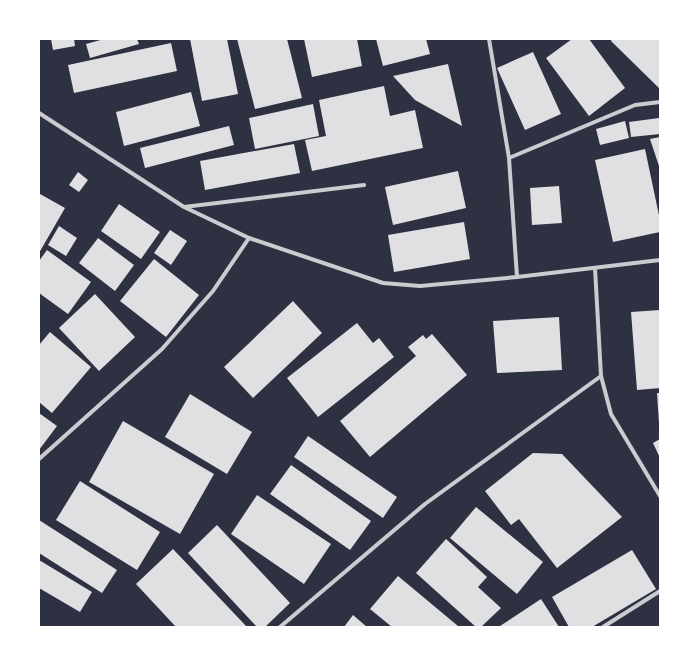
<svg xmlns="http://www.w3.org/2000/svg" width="699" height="666" font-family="'Noto Sans',sans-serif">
<rect width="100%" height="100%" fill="#2d3142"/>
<!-- building -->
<path fill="#e0e0e3" d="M 51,39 L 74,39 L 75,46 L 53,50 Z
M 104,39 L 137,39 L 139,44 L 90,58 L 86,44 Z
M 190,39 L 227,39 L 238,94 L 202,101 Z
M 237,39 L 287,39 L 302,98 L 255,109 Z
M 304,39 L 357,39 L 362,66 L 312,77 Z
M 376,39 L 426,39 L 430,54 L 383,66 Z
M 572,39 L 589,39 L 625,88 L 589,116 L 546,58 Z
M 612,39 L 660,39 L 660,89 L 611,41 Z
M 171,43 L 177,71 L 74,93 L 68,65 Z
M 533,52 L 561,114 L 525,130 L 497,68 Z
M 448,64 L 462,126 L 415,100 L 393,76 Z
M 384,86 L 390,116 L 415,110 L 423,148 L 312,171 L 305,140 L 326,136 L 319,100 Z
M 191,92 L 200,126 L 124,146 L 116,112 Z
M 313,104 L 319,136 L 255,149 L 249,118 Z
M 659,118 L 660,134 L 631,137 L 629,122 Z
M 625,121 L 629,138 L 600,145 L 596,129 Z
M 229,126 L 234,145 L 145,168 L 140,148 Z
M 660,137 L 660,169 L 650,139 Z
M 294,144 L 300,173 L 205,190 L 200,161 Z
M 645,149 L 660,220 L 660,232 L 613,242 L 595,160 Z
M 458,171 L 466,208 L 393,225 L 385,187 Z
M 78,172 L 88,180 L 79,192 L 69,185 Z
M 559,186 L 562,223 L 532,225 L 530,188 Z
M 40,194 L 65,208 L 39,253 L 39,196 Z
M 119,204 L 160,232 L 141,259 L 101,231 Z
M 464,222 L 470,259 L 394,272 L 388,235 Z
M 59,226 L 77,238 L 66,256 L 48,245 Z
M 170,230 L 187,241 L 171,265 L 154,253 Z
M 98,238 L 134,265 L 115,291 L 79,263 Z
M 47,250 L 91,282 L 68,314 L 39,293 L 39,261 Z
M 154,259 L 199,295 L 166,337 L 120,301 Z
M 95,294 L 135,337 L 99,371 L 59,328 Z
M 293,301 L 322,333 L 253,398 L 224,367 Z
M 660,310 L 660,388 L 637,390 L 631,312 Z
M 559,317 L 562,370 L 497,373 L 493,321 Z
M 357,323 L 373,343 L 379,338 L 394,357 L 318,417 L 287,378 Z
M 50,332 L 91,367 L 52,413 L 39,402 L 39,345 Z
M 432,334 L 467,375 L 370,457 L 340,421 L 416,356 L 408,347 L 423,335 L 426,339 Z
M 657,393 L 660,393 L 660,423 L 659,423 Z
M 190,394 L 252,432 L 227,474 L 165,437 Z
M 39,413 L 57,426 L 39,450 Z
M 123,421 L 214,474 L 180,534 L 89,482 Z
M 308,436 L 397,497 L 383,518 L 294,457 Z
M 660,439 L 660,458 L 653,443 Z
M 533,453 L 562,454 L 622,517 L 557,568 L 519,519 L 511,525 L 485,491 Z
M 291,465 L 371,521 L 350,550 L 270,494 Z
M 80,481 L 160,532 L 137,570 L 56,520 Z
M 257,495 L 331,544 L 304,584 L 231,534 Z
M 476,507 L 543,562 L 517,594 L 450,538 Z
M 39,520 L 117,570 L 102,593 L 39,553 Z
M 217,525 L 290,603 L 265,627 L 257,627 L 188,553 Z
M 446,539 L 487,577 L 478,587 L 501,608 L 481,627 L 476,627 L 416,573 Z
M 173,549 L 247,627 L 176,627 L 136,584 Z
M 632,550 L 656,589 L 592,627 L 569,627 L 552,597 Z
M 39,560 L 92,592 L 80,612 L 39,588 Z
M 398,576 L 458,626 L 457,627 L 392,627 L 370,609 Z
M 541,599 L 559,627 L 501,627 L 500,626 Z
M 353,615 L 367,627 L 344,627 Z"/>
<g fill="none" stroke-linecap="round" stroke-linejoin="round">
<!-- minor -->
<path stroke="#caccd0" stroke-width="4" d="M 489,39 L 509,158 L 517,277
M 39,113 L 184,207 L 249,238 L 383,283 L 420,286 L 517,277 L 660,260
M 509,158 L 635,105 L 660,102
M 184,207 L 364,185
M 595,268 L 601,376 L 611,414 L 660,496
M 39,459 L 162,349 L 213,291 L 249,238
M 280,627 L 425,504 L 601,376
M 603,627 L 660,591"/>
</g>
<!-- border -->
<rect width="699" height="666" fill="none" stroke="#ffffff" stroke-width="80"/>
</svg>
